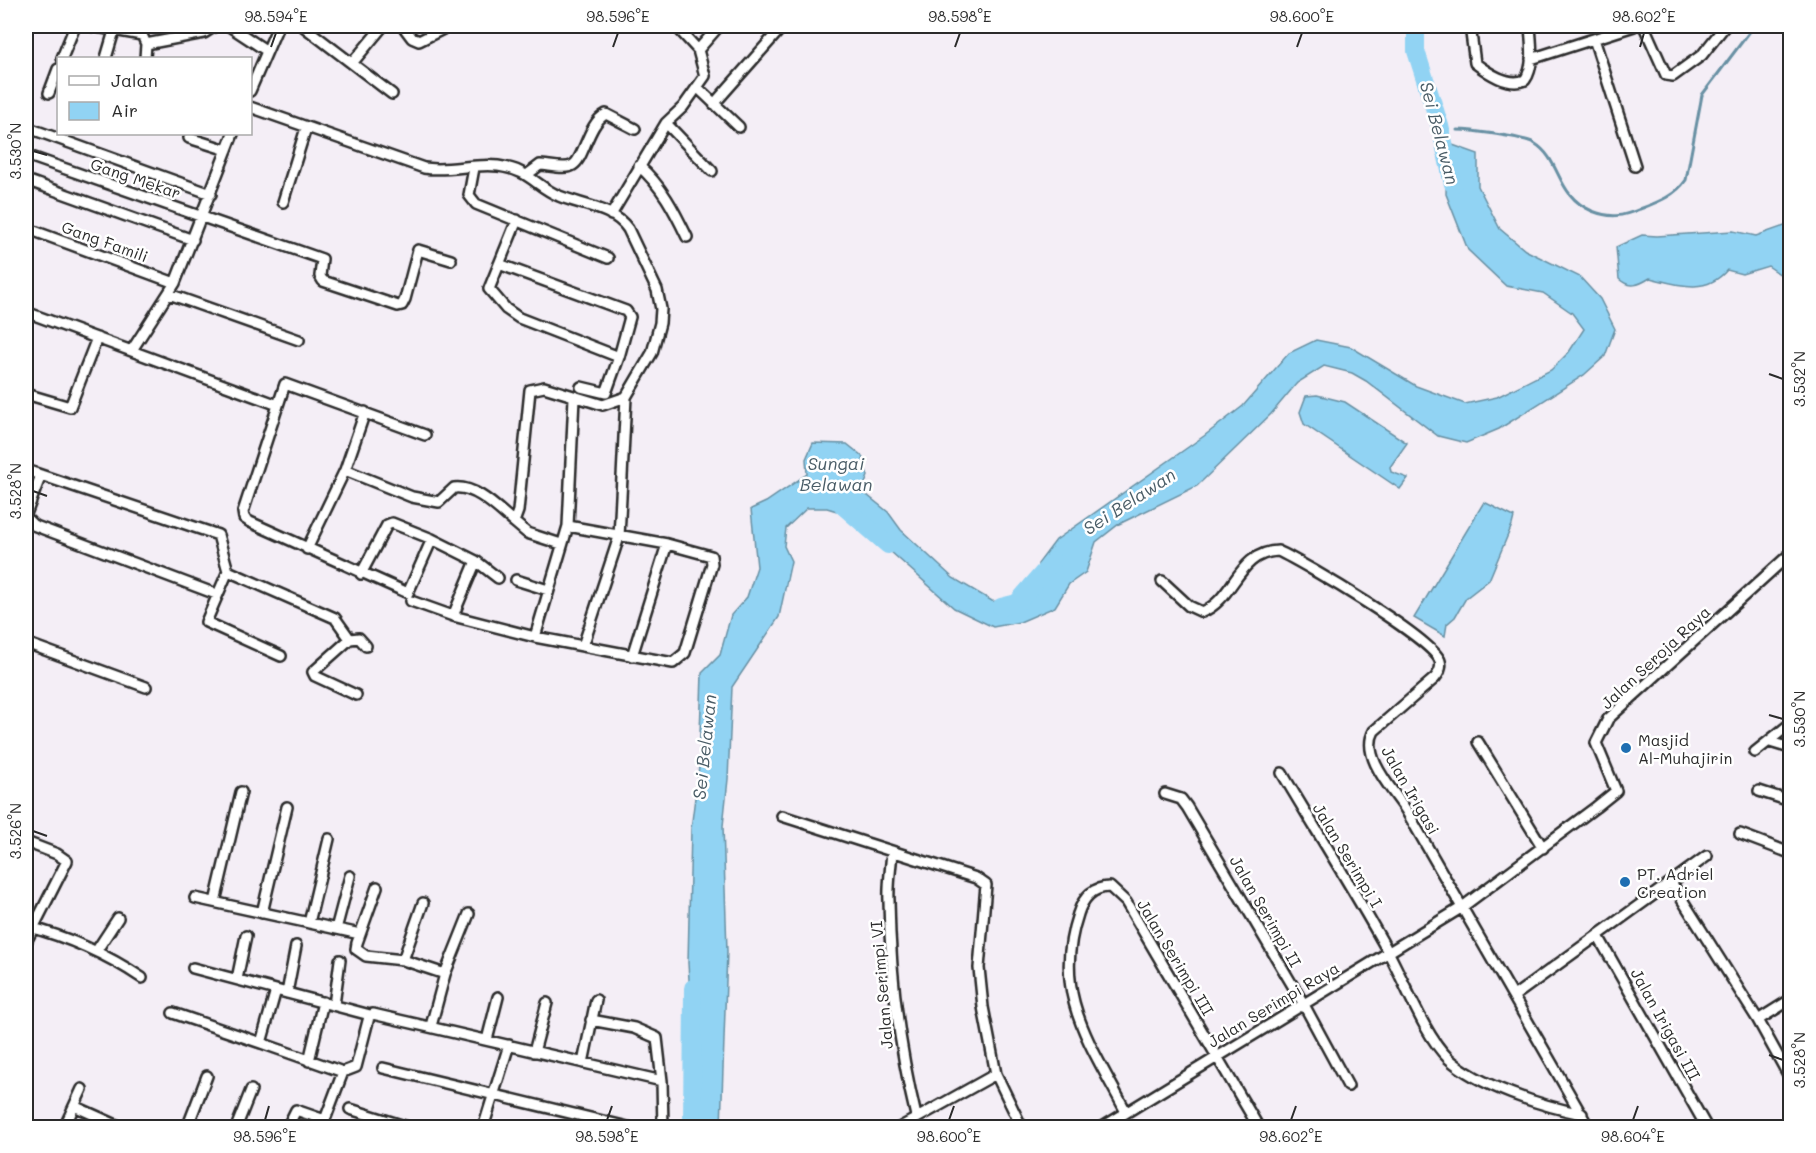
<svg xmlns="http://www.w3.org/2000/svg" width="1816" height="1153" font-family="Mali,sans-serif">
<rect width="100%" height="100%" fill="#f4eef6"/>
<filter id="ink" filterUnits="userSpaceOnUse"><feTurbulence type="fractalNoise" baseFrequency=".0167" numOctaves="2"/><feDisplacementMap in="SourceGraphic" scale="12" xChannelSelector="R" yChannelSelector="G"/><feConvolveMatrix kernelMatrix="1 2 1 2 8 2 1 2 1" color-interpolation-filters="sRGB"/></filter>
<g filter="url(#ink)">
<!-- water -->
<path fill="#91d3f3" stroke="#6890a3" stroke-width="1.5" d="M 1447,143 L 1478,154 L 1478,186 L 1500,229 L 1525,250 L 1580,277 L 1600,299 L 1615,329 L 1605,356 L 1584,375 L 1499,429 L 1466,443 L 1438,436 L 1366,381 L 1352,373 L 1324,366 L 1297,383 L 1271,414 L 1197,486 L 1119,524 L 1096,542 L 1086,572 L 1069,584 L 1055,607 L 1020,622 L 993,627 L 954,608 L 890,551 L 865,525 L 850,515 L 827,508 L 807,508 L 786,528 L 784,546 L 791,561 L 779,617 L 732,687 L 728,779 L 723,826 L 727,951 L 721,1127 L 690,1127 L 694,1064 L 688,963 L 691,829 L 699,766 L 702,673 L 720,655 L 731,615 L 747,597 L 757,567 L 751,509 L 766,502 L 807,474 L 806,459 L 813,443 L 847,444 L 862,456 L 868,476 L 862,491 L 888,512 L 901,530 L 953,578 L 992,601 L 1016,602 L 1037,583 L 1038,564 L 1056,540 L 1204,436 L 1243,406 L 1289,353 L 1316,340 L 1351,347 L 1416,386 L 1465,404 L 1497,397 L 1551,370 L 1569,352 L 1584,329 L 1572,313 L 1543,293 L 1506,286 L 1468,250 L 1446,194 Z
M 1790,224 L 1790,281 L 1768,266 L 1742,274 L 1727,270 C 1706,295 1678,285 1650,278 C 1639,285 1630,289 1619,279 L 1616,247 L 1642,235 L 1657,236 L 1733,231 L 1756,236 Z
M 1317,395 L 1345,402 L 1407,443 L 1390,467 L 1391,472 L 1408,478 L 1400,489 L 1304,424 L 1300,412 L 1306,396 Z
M 1484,502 L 1514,517 L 1512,525 L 1489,580 L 1466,598 L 1455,617 L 1447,624 L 1445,636 L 1414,618 Z"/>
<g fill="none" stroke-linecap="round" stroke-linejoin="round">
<!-- stream -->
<path stroke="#6890a3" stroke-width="3" d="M 1457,130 C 1469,130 1524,137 1534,143 C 1562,160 1555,195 1592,211 C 1610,218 1622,217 1640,209 C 1658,202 1675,196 1686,180 L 1702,95 L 1754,26"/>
<!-- river -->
<path stroke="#91d3f3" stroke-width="18" d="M 1416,26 L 1416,51 L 1440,126 L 1453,184
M 843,506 L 888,545
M 1001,607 L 1017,603 L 1053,561
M 692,1128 L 693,988"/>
<defs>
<path id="street" d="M 91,26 L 142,35 L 146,44 L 204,33 L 215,26
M 229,26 L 267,51
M 303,26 L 392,94
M 403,26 L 412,38 L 419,41 L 449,26
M 1470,26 L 1475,63 C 1488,73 1508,87 1525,80 C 1535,66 1531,42 1530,26
M 1644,26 L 1666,75 L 1673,76 L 1702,55 L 1725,26
M 1594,39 L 1635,166
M 698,50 L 719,26
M 62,58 L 75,26
M 106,58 L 114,31
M 145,58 L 146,44
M 1531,59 L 1634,26
M 353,62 L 383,26
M 697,87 L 739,127
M 250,91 L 278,26
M 49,93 L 58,69
M 714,104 L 783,26
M 250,107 L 424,168 C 449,172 473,163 498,166 C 530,170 534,185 559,196 C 581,205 614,208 628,229 L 657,290 L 661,309 L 660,323 L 652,353 L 626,397 L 619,537 L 583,646
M 666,123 L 712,171
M 26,127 L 211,194
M 189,138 L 227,150
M 26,155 L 322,259 L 320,276 L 323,281 L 398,306 L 402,305 L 405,299 L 418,250 L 451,260
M 639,166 C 662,186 674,210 687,237
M 474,168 L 469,195 L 476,204 L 608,258
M 528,174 L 540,165 C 548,165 566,170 573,165 C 584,159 588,123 606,114 L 635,129
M 26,180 L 193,240
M 283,202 L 306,128
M 611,215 L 666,123 L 683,107 L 705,76 L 698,50 L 676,26
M 517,220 L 489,289 L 506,309 L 519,318 L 619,357 L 606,393 L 581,387
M 26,228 L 175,283
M 499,264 L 626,311 L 630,317 L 619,357
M 169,294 L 299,340
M 26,312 L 278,405
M 132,350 L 175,283 L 233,134
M 26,394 L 70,407 L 97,338
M 425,435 L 285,384 L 243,512 L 244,518 L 250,522 L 408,593 L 432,539
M 26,470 L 218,535 L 228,571 L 206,622 L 281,656
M 345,470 L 412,497 L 439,502 L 454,488 C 476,485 499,510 514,522
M 26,514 L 41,475
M 26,518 L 33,525 L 216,594
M 568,526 L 574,398
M 561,544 L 527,533 L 514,522 L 518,511 L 530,390 L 544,387 L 603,405 L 626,397
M 307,549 L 345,470 L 365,412
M 476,561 L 498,578
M 228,571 L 335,618 L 350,639
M 361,574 L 387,525 L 392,523 L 432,539 L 476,561 L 453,616 L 411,601
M 516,580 L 548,590
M 1162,581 L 1189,606 L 1202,612 C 1235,599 1237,552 1278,551 C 1304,563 1433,639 1440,661 C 1442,667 1439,673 1435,678 L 1374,731 C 1360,756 1393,790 1406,810 L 1589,1128
M 453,616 L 535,637 L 673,663 L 685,653 L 712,564 L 711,556 L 667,544 L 568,526 L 535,637
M 26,643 L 146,687
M 632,656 L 667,544
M 356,695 L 315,676 L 313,672 L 350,639 L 359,638 L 366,646
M 1478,742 L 1543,848
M 1770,742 L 1790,748
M 1755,752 L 1790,724
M 1282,773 C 1317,832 1354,890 1387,950 C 1404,980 1424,1035 1448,1058 C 1478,1086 1542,1106 1582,1114
M 1759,791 L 1790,801
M 1165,794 L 1181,799 L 1187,807 L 1303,1003 L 1348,1086
M 782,816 L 976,878 L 986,885 L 979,968 L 983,1007 L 996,1074 L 1022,1128
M 1740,834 L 1790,853
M 26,842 L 57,854 L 67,861 L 26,942
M 892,851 C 891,867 888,885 889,901 C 890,973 899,1046 916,1116
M 1671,882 L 1758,1020 L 1790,1078
M 377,887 L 357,943 L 356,949 L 366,956 L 403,960 L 445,974 L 469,914
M 1790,894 L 1790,895
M 195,898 L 360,934
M 215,902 L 241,792
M 262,913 L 287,807
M 309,923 L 329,839
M 26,926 C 68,937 105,953 142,978
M 336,929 L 350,876
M 1598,936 L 1707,1128
M 97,950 L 118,918
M 403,960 L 423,903
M 193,968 L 370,1015
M 237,979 L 246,936
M 276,990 L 261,1043 L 343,1072
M 287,993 L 296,946
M 1514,996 L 1707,856
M 334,1005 L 340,960
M 173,1013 L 261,1043
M 591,1020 L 634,1028 L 657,1038 L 662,1081
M 1758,1020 L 1790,1000
M 431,1026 L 445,974
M 487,1040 L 498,997
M 534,1052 L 547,1003
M 309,1061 L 323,1002
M 583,1063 L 596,1000
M 383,1068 L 632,1128
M 74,1106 L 123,1128
M 350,1109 L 411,1128
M 1126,1112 C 1091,1044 1051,994 1078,914 C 1083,898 1092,887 1110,887 L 1126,902 L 1259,1128
M 64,1128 L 82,1089
M 187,1128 L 207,1076
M 236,1128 L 251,1090
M 287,1128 L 296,1110 L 322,1119 L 326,1117 L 343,1072 L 356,1067 L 369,1017 L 373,1014 L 662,1081 L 663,1128
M 483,1128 L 509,1045
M 899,1128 L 996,1074
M 1101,1128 L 1461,908 L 1596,807 L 1616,791 L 1596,743 L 1608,719 L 1790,554
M 1778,1128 L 1790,1121"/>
</defs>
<!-- street casing -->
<use href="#street" stroke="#2b2b2b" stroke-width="14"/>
<!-- street -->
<use href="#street" stroke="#fff" stroke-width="9"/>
</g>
</g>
<!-- ticks -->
<path fill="none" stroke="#2b2b2b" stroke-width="2" d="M 271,47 L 276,33M 613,47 L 618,33M 955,47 L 960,33M 1297,47 L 1302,33M 1640,47 L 1644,33M 33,151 L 47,155M 1769,374 L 1783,379M 33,491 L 47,496M 1769,715 L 1783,719M 33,831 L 47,836M 1769,1055 L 1783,1060M 265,1120 L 269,1106M 607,1120 L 612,1106M 949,1120 L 954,1106M 1291,1120 L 1296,1106M 1633,1120 L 1638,1106"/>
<!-- markers -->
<g fill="#1f6fb2" stroke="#fff" stroke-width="2">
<circle cx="1626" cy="748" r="6"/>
<circle cx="1625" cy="882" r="6"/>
</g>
<g text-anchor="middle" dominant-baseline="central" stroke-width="5" stroke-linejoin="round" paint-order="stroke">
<!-- street labels -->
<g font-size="16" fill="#2b2b2b" stroke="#fff">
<text transform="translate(136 178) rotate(19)">Gang Mekar</text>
<text transform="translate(105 241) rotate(20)">Gang Famili</text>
<text transform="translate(1655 657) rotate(-43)">Jalan Seroja Raya</text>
<text transform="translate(1411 790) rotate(60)">Jalan Irigasi</text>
<text transform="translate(1348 855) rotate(59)">Jalan Serimpi I</text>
<text transform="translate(1266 911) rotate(60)">Jalan Serimpi II</text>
<text transform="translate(1176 957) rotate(59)">Jalan Serimpi III</text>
<text transform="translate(881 985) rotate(-95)">Jalan Serimpi VI</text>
<text transform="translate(1273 1004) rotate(-31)">Jalan Serimpi Raya</text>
<text transform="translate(1666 1024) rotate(61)">Jalan Irigasi III</text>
</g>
<!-- poi labels -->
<g font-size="16" fill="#2b2b2b" stroke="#fff" text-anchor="start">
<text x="1638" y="739">Masjid<tspan x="1638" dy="18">Al-Muhajirin</tspan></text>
<text x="1637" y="873">PT. Adriel<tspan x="1637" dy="18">Creation</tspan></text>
</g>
<!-- water labels -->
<g font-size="18" font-style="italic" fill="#4a5d67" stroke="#fff">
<text transform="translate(1440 133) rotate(75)">Sei Belawan</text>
<text x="836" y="463">Sungai<tspan x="836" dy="21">Belawan</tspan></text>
<text transform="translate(1129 501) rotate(-33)">Sei Belawan</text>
<text transform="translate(704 747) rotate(-84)">Sei Belawan</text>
</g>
</g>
<!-- margin -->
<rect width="1816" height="1153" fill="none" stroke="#fff" stroke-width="66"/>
<!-- legend -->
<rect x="57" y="57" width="195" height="78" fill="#ffffff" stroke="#aaaaaa" stroke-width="1.5"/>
<rect x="69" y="76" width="30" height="9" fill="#ffffff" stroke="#aaaaaa" stroke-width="1.5"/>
<text x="111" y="87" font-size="18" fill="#2b2b2b">Jalan</text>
<rect x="69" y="102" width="30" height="18" fill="#91d3f3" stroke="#aaaaaa" stroke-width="1.5"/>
<text x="111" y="117" font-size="18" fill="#2b2b2b">Air</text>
<rect x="33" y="33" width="1750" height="1087" fill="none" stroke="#2b2b2b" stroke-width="2"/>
<g font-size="15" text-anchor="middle" fill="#2b2b2b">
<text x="276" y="22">98.594°E</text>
<text x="618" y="22">98.596°E</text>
<text x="960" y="22">98.598°E</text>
<text x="1302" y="22">98.600°E</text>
<text x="1644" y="22">98.602°E</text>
<text transform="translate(16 151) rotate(-90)" y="5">3.530°N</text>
<text transform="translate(1800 379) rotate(-90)" y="5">3.532°N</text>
<text transform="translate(16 491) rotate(-90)" y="5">3.528°N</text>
<text transform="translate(1800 719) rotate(-90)" y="5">3.530°N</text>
<text transform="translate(16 831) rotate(-90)" y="5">3.526°N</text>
<text transform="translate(1800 1060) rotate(-90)" y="5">3.528°N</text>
<text x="265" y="1142">98.596°E</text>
<text x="607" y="1142">98.598°E</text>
<text x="949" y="1142">98.600°E</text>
<text x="1291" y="1142">98.602°E</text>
<text x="1633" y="1142">98.604°E</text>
</g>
</svg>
